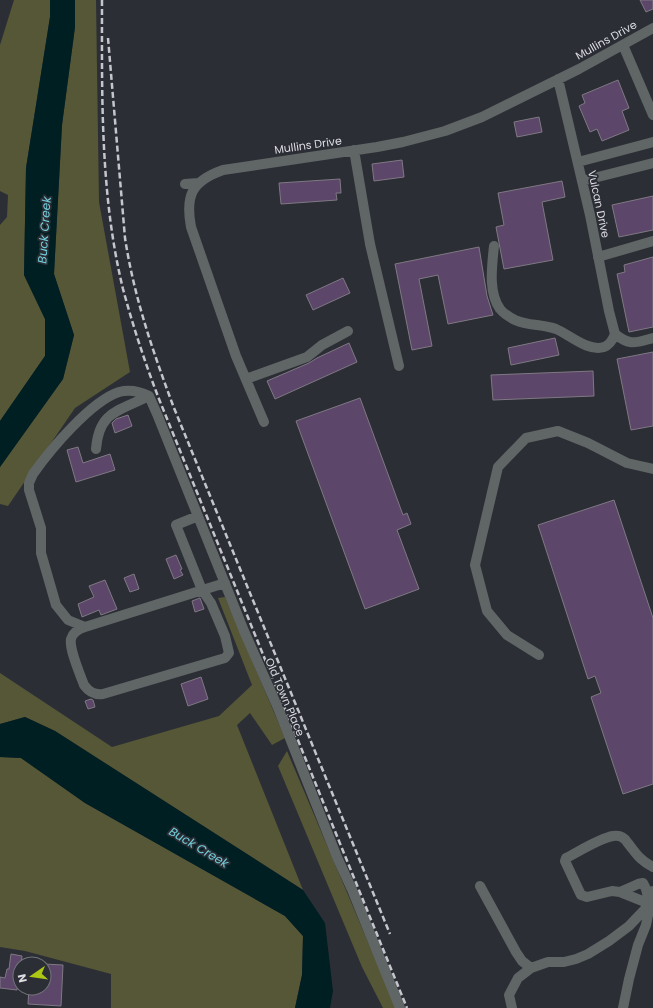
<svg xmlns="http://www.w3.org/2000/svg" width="653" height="1008" font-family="Poppins,sans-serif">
<rect width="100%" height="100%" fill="#2c2e36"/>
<!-- green -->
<path fill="#555736" d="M 14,0 L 50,0 L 50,17 L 26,168 L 24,275 L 45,319 L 45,356 L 0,421 L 0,225 L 7,217 L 8,195 L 0,191 L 0,45 Z
M 75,0 L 96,0 L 99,202 L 130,372 L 75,408 L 8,506 L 0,504 L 0,467 L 63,379 L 74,335 L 54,274 L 62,125 L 75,27 Z
M 225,597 L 285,738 L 272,745 L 250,713 L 237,725 L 303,890 L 55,731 L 25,717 L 0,724 L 0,673 L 112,747 L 219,716 L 252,685 L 218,598 Z
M 287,751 L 396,1008 L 383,1008 L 362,967 L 278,766 Z
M 0,757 L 21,758 L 85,803 L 285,916 L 303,936 L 302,975 L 295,1008 L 111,1008 L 111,974 L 25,951 L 0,947 Z"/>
<!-- water -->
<path fill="#001f22" d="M 50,0 L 75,0 L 75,27 L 62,125 L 54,274 L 74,335 L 63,379 L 0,467 L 0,421 L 45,356 L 45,319 L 24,275 L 26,168 L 50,17 Z
M 25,717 L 55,731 L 303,890 L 325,923 L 333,991 L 330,1008 L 295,1008 L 302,975 L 303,936 L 285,916 L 85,803 L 21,758 L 0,757 L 0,724 Z"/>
<!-- building -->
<path fill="#5c4669" stroke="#7f7983" d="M 640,0 L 653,0 L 653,9 L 646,12 Z
M 618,80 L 629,108 L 622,111 L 629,130 L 602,141 L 597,129 L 590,132 L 579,106 L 585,103 L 582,95 Z
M 539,117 L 542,132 L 517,137 L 514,122 Z
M 402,160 L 404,177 L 374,181 L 372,164 Z
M 340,179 L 341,193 L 336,193 L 337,200 L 281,204 L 279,183 Z
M 562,181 L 565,197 L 542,202 L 553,260 L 504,269 L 496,227 L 504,225 L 498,193 Z
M 653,196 L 653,230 L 619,237 L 612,205 Z
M 479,247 L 487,296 L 493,315 L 448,324 L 438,275 L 419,279 L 432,346 L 412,350 L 395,264 Z
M 653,257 L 653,327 L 629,332 L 617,274 L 625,272 L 624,265 Z
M 343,278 L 350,293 L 313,310 L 306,295 Z
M 555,338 L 559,355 L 511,365 L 508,348 Z
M 349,343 L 357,362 L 275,399 L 267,381 L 309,363 L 317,358 Z
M 653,352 L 653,426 L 631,430 L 617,359 Z
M 593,371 L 594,396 L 493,400 L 491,375 Z
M 360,398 L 403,515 L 407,513 L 411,524 L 397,530 L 419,589 L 365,609 L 296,421 Z
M 128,415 L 132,426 L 115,433 L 112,423 L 116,419 Z
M 78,447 L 83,463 L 110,454 L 115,470 L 76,482 L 67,450 Z
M 614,500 L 653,618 L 653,784 L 623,794 L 591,697 L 601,693 L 595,676 L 588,679 L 538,525 Z
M 176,555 L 182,569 L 180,570 L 183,575 L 174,579 L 166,559 Z
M 134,574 L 139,589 L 130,592 L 124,578 Z
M 105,580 L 117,609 L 101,615 L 99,610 L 82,617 L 78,604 L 94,597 L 89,586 Z
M 200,598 L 204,609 L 195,612 L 192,601 Z
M 201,677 L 208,699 L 188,706 L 181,684 Z
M 91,699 L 93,700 L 95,707 L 88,709 L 85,701 Z
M 11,954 L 22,956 L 21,964 L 20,964 L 17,990 L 0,988 L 0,977 L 5,978 L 7,969 L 9,969 Z
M 44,964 L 63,965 L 61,1006 L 28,1004 L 29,988 L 44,988 Z"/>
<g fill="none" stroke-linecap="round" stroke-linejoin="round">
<!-- minor -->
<path stroke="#606665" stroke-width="10" d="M 623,45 L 653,115
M 558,79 L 590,215 L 609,311 L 615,334
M 354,150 L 370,244 L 399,366
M 578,162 L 653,142
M 582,181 L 653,163
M 185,184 L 198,183
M 494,246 C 492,266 488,292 500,309 C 504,314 509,317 515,320 C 528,326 543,324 556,329 C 570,335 588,352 604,347 C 610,345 613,339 615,334
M 598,257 L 653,241
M 615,334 C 630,346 635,343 653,338
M 246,379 L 307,357 L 322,345 L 348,331
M 149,396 L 157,414 L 244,631 L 278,708 L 337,857 L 353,892 L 400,1008
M 149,396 C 139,391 130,389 119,392 C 91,401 50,450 33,474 L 29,483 L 29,490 L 41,528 L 41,553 L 56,605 L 68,620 L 85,627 L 225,583
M 264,422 L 236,356 L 191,227 C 185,195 192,181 223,170 L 377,147 L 403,142 L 445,131 L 482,117 L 579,69 L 653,28
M 96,449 C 99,411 119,411 149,396
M 85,627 C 78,629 73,632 71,639 C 69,649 80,674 84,685 C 89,692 94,695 103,694 L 225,658 L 229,653 L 225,636 L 211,603 L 202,590 L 176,525 L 198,516
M 539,655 L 507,635 L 487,611 L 475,565 L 498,467 L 526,438 L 558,431 L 588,443 L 627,463 L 653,469
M 653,867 C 639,860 636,853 627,842 C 624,837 619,835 613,836 C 600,838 578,852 566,858 L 565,861 L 581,895 L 587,897 L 612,891 L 620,892 L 650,904 L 653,909
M 480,886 L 516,952 L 522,961 L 531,968
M 620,892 L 638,884 L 643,883 L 646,889 L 649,902
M 512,1008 L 509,995 L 518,978 L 531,968 L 548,962 L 564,962 L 576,959 L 588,954 L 609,941 L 629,926 L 650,904
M 623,1008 L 629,979 L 638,945 L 646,925 L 653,891"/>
<!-- rail -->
<path stroke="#c5c6cd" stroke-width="2.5" stroke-dasharray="6 3" stroke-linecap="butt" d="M 102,0 C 102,96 100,195 123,289 C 133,326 145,363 159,399 L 407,1008
M 108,38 L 125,238 C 134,297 153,352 174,408 L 390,934"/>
</g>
<g text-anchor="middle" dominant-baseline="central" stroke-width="3.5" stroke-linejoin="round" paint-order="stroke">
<!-- street labels -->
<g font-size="11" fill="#dcdde3" stroke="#2c2e36">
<text transform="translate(606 40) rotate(-29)">Mullins Drive</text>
<text transform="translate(308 145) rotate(-8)">Mullins Drive</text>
<text transform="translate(599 204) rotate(78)">Vulcan Drive</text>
<text transform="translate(285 697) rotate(67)">Old Town Place</text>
</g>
<!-- water labels -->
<g font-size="12" font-style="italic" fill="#71d0dc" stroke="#2c2e36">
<text transform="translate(44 230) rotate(-86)">Buck Creek</text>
<text transform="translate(199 847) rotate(31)">Buck Creek</text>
</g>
</g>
<!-- north arrow -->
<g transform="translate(32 976) rotate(257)"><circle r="19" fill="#2c2e36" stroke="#72747b"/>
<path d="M0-3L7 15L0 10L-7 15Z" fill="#acc613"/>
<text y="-6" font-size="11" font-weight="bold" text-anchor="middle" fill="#dcdde3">N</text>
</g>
</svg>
